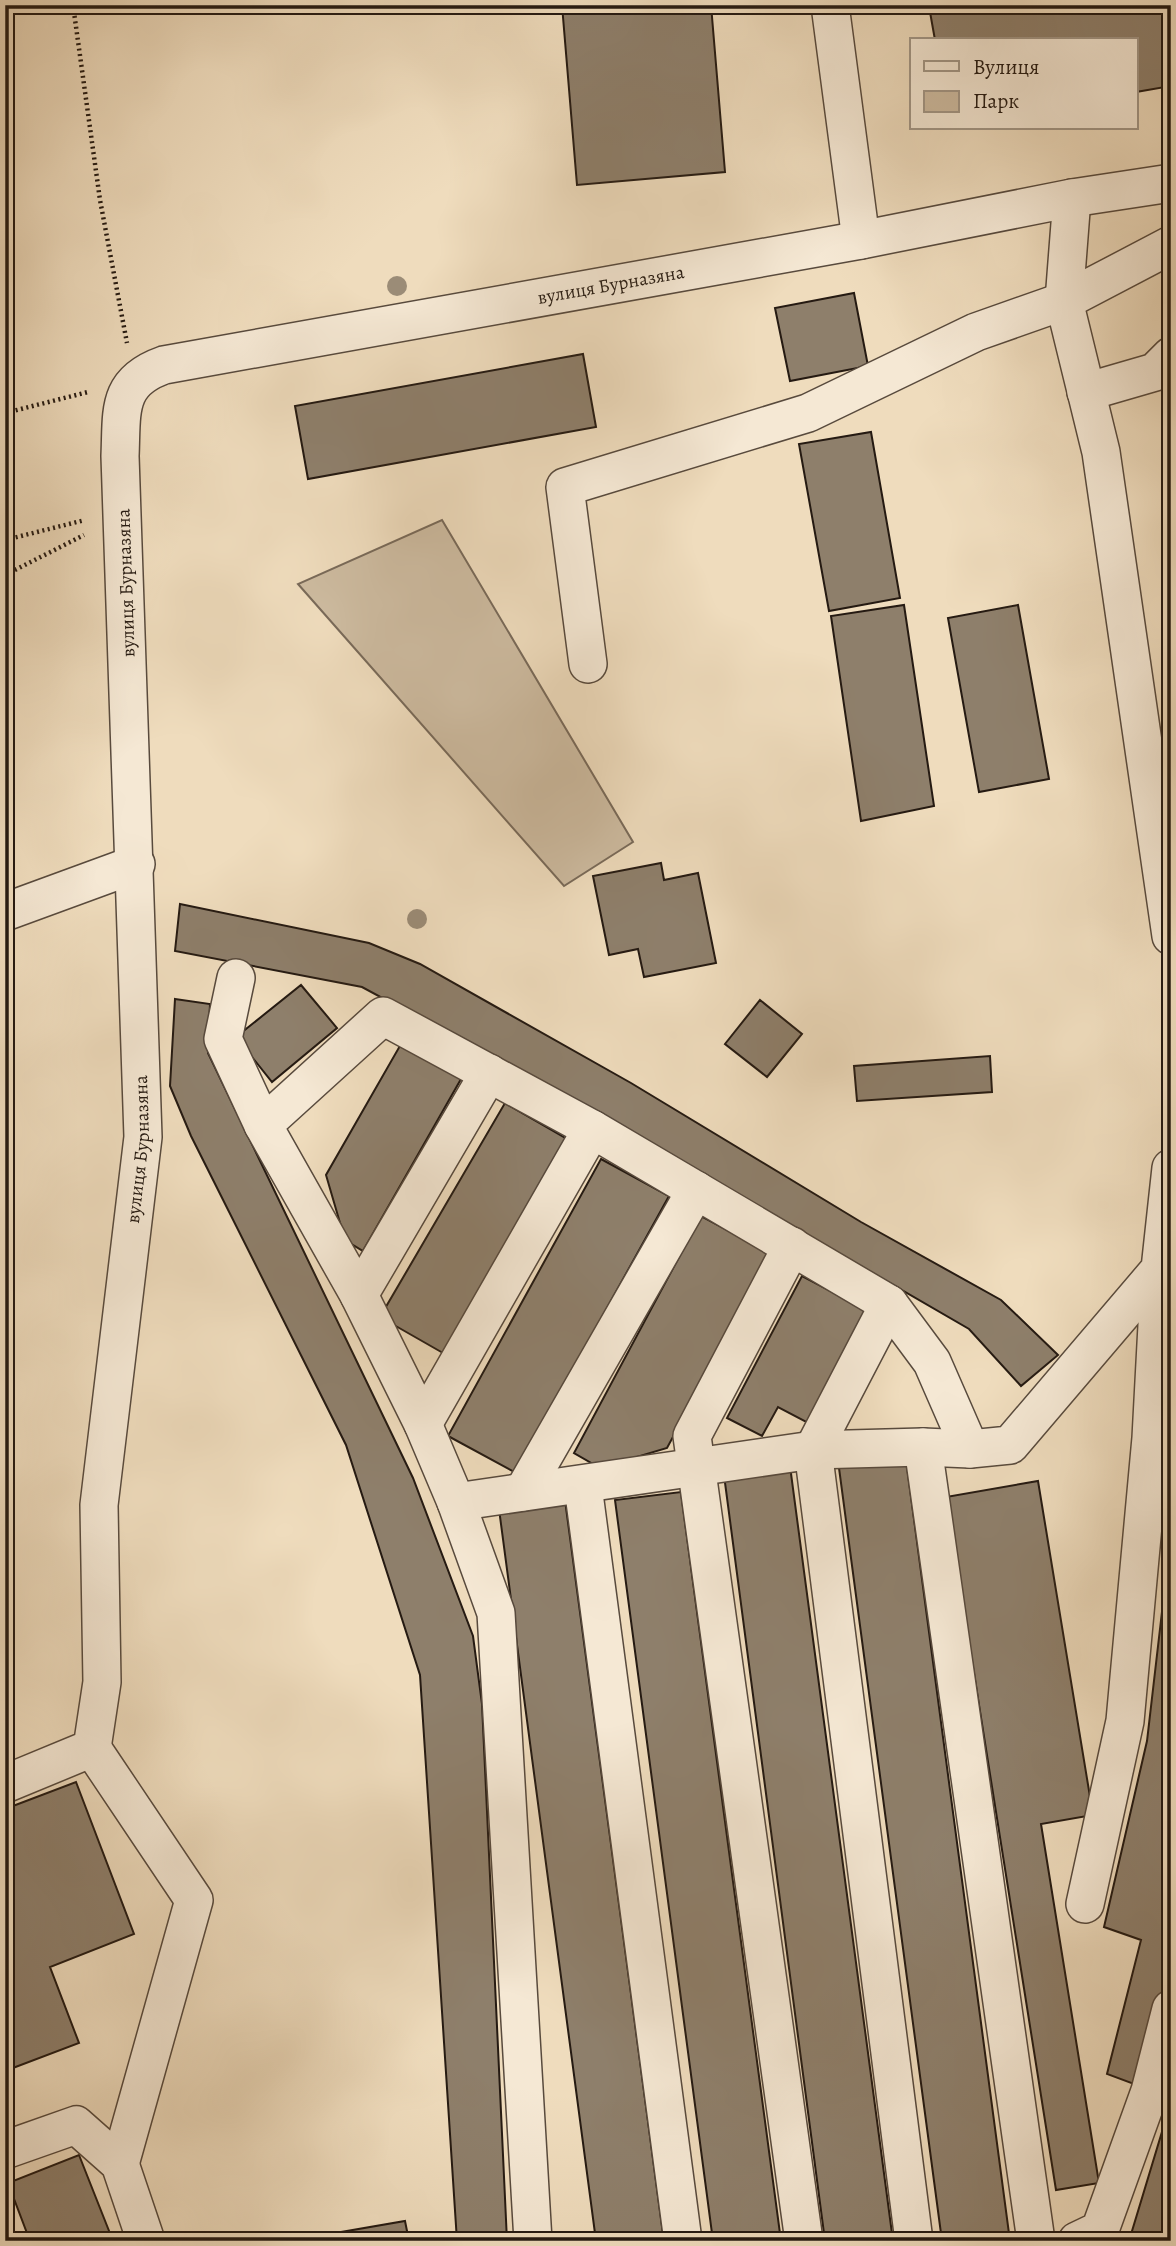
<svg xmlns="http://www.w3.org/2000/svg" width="1176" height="2246" font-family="Alegreya,serif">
<rect width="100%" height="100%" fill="#efdcbd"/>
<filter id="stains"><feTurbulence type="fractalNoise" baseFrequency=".00286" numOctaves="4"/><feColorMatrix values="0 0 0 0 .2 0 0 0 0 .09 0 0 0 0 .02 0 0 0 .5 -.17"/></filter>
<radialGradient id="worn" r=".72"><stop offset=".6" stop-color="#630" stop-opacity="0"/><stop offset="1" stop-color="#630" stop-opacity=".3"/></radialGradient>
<!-- green -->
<path fill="#cdbba0" stroke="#796a59" stroke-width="2" d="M 442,520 L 633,842 L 564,886 L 298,584 Z"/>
<!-- building -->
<path fill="#8e7f6b" stroke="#251a12" stroke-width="2" d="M 562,5 L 711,5 L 725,172 L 577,185 Z
M 971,5 L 1171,5 L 1171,86 L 1136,92 L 1136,40 L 935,40 L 930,12 Z
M 854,293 L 868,366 L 790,381 L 775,308 Z
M 583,354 L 596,427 L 308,479 L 295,406 Z
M 871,432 L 900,598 L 829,611 L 799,444 Z
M 904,605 L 934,806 L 861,821 L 831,616 Z
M 1018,605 L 1049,779 L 979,792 L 948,618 Z
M 661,863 L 664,880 L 698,873 L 716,963 L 644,977 L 638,949 L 609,955 L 593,876 Z
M 180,904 L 369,943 L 420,964 L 631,1083 L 861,1222 L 1001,1300 L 1058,1355 L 1021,1386 L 969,1329 L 605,1118 L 362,987 L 175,951 Z
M 301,985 L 337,1028 L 272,1082 L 236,1037 Z
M 175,999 L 210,1004 L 208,1053 L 413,1478 L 473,1636 L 482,1704 L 507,2241 L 457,2241 L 420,1675 L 346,1445 L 191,1136 L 170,1086 Z
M 760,1000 L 802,1034 L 767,1077 L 725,1044 Z
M 401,1044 L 461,1079 L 363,1251 L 345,1240 L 326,1175 Z
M 990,1056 L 992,1092 L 857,1101 L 854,1066 Z
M 505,1103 L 567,1139 L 443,1353 L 380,1317 Z
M 601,1159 L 669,1196 L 516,1473 L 448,1436 Z
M 701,1216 L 772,1254 L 667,1448 L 600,1468 L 574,1453 Z
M 802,1276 L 871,1312 L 812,1425 L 778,1407 L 762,1436 L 727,1418 Z
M 906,1459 L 1010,2241 L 942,2241 L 839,1468 Z
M 790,1466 L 893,2241 L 825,2241 L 724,1475 Z
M 1038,1481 L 1093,1815 L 1041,1824 L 1099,2183 L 1056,2190 L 946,1497 Z
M 681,1492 L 781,2241 L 713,2241 L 615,1500 Z
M 565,1500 L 664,2241 L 596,2241 L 499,1509 Z
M 1171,1534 L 1171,1955 L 1142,2087 L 1107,2074 L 1141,1940 L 1104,1927 L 1147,1741 Z
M 76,1782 L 134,1934 L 50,1967 L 79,2043 L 5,2071 L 5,1809 Z
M 1171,2102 L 1171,2240 L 1129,2241 Z
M 79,2155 L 113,2241 L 30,2241 L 8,2183 Z
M 405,2221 L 409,2241 L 289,2241 Z"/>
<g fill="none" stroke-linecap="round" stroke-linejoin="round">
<defs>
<g id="minor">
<path d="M 830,5 L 861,240"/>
<path d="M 1072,198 L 1064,301 L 1101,452 L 1171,936"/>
<path d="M 1086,392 L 1155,372 L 1171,356"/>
<path d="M 588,664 L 565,487 L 808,413 L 976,332 L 1064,301 L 1171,245"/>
<path d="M 5,912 L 136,864"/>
<path d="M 236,978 L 223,1039 L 263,1125"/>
<path d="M 792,1246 L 692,1436 L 804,2241"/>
<path d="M 359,1295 L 489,1073"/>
<path d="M 889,1304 L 813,1450 L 914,2241"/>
<path d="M 423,1424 L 592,1129"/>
<path d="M 923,1447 L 1036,2241"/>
<path d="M 583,1486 L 683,2241"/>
<path d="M 523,1492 L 696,1190"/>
<path d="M 456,1502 L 813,1450 L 923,1447 L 970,1449 L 1010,1445 L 1160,1269 L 1171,1168"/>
<path d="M 92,1748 L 194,1900 L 120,2164"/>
<path id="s1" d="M 5,1784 L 92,1748 L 102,1682 L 99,1505 L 143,1137 L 120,456 C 122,411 116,382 164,365 L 861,240 L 1072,198 L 1171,183"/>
<path d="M 1085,1904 L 1125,1721 L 1151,1438 L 1160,1269"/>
<path d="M 5,2150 L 76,2125 L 120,2164 L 146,2241"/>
<path d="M 533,2241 L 496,1613 L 456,1502 L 423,1424 L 359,1295 L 263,1125 L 383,1016 L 592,1129 L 889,1304 L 932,1362 L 970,1449"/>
<path d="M 1077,2241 L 1100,2230 L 1150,2091 L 1171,2009"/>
</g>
</defs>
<!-- minor casing -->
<use href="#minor" stroke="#584a3d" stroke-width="40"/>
<!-- path -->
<path stroke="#251a12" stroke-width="4.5" stroke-dasharray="2 3.5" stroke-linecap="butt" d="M 73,5 L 100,200 L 127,343
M 5,413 L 88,392
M 5,540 L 85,520
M 5,575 L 84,535"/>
<!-- minor -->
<use href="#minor" stroke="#f5e8d4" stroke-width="37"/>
</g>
<!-- trees -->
<g fill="#9b8c77">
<circle cx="397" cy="286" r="10"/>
<circle cx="417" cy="919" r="10"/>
</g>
<g text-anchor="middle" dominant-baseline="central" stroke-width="5" stroke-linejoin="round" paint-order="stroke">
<!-- street labels -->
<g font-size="19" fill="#251a12" stroke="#f5e8d4">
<text stroke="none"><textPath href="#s1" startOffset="1955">вулиця Бурназяна</textPath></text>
<text transform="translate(126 583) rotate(-92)">вулиця Бурназяна</text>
<text stroke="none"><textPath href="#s1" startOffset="696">вулиця Бурназяна</textPath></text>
</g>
</g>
<!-- margin -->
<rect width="1176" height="2246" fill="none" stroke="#efdcbd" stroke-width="28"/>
<rect x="7" y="7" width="1162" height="2232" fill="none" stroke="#251a12" stroke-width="3.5"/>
<rect x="14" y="14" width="1148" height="2218" fill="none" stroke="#251a12" stroke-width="2"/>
<!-- legend -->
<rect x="910" y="38" width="228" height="91" fill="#f5e8d4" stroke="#a29686" stroke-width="2"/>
<rect x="924" y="61" width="35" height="10" fill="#f5e8d4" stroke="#a29686" stroke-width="2"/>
<text x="973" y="74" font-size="21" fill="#251a12">Вулиця</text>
<rect x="924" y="91" width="35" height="21" fill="#cdbba0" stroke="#a29686" stroke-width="2"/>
<text x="973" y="108" font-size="21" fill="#251a12">Парк</text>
<rect width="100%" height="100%" filter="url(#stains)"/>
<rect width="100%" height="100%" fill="url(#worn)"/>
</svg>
